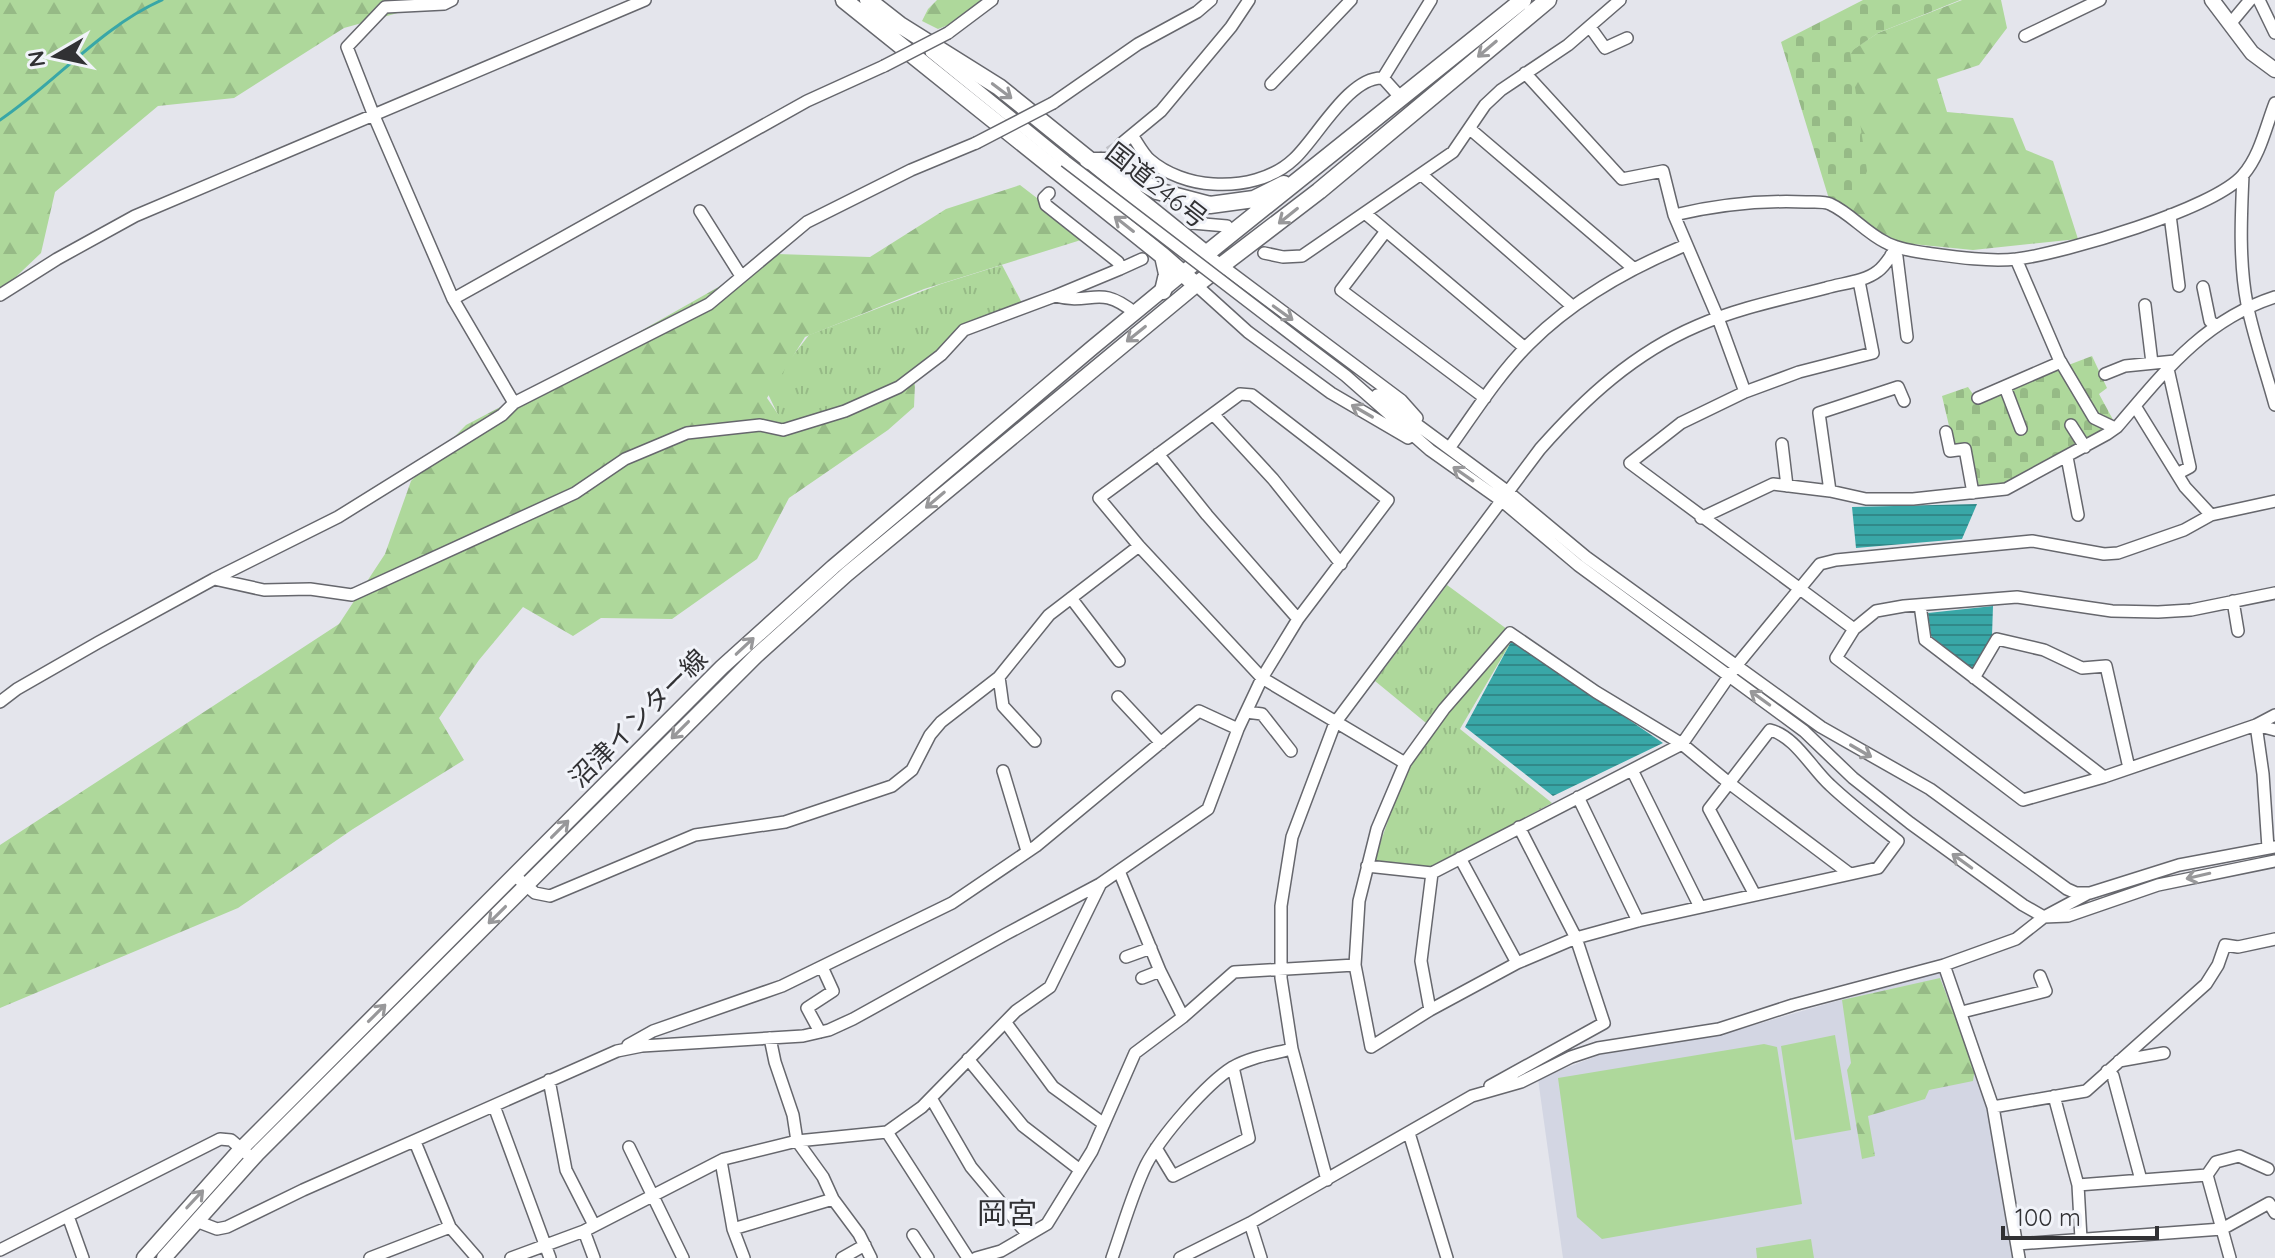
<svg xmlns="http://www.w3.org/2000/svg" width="2275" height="1258" font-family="Quicksand,'Noto Sans JP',sans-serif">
<defs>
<pattern id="grass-tufts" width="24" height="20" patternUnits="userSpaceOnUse" patternTransform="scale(2)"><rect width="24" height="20" fill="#aed89b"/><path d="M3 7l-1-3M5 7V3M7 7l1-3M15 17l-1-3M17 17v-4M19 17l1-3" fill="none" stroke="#96ba86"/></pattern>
<pattern id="forest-firs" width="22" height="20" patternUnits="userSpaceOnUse" patternTransform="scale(2)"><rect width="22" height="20" fill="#aed89b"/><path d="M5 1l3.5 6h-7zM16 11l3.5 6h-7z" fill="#96ba86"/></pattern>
<pattern id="cemetery-stones" width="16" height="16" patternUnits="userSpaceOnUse" patternTransform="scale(2)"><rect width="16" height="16" fill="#aed89b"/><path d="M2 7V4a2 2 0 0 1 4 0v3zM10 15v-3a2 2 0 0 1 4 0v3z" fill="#96ba86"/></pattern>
<pattern id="water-rules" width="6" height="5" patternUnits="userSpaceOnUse" patternTransform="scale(2)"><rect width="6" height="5" fill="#39a7a7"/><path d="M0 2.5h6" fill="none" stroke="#318989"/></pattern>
</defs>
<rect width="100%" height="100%" fill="#e4e5ec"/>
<!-- built -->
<path fill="#d3d6e3" d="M 1940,971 L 1987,1108 L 2014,1258 L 1563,1258 L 1538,1079 L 1599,1055 L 1716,1036 Z"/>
<!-- grass -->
<path fill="url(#grass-tufts)" d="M 1002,265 L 1022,303 L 968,328 L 899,387 L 784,427 L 766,390 L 809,335 L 941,284 Z
M 1447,585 L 1515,635 L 1460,729 L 1552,803 L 1429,869 L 1373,864 L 1408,763 L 1431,727 L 1375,681 Z"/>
<!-- forest -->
<path fill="url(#forest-firs)" d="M 0,0 L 444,0 L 344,28 L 234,98 L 158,106 L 55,192 L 41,253 L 0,292 Z
M 937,0 L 989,0 L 961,20 L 938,29 L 922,21 L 928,9 Z
M 1962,0 L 2001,0 L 2007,28 L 1979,65 L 1937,79 L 1947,112 L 2013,118 L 2026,150 L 2053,161 L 2078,239 L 1973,250 L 1902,243 L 1847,216 L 1849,52 L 1878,33 Z
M 1020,185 L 1046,205 L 1081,240 L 924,289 L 805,337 L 767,398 L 784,423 L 915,384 L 914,407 L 888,430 L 789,498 L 757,559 L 672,619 L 601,618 L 573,636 L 523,607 L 479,660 L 439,718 L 464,760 L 353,829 L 238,908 L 0,1008 L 0,845 L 339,624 L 385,554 L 411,481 L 466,425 L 586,362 L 777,254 L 870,257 L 946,209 Z
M 1940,978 L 1975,1068 L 1973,1081 L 1929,1090 L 1925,1099 L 1868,1116 L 1875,1156 L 1862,1159 L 1847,1070 L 1851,1063 L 1842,1000 Z"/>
<!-- cemetery -->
<path fill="url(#cemetery-stones)" d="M 1863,0 L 1960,0 L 1878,33 L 1850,52 L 1867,171 L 1853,211 L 1829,199 L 1781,42 Z
M 2092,356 L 2107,388 L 2099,394 L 2117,427 L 2008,485 L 1979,487 L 1970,446 L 1954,447 L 1942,396 L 1968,387 L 1977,400 Z"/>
<!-- pitch -->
<path fill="#aed89b" d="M 1835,1035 L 1851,1130 L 1795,1140 L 1781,1046 Z
M 1764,1044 L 1777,1047 L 1802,1204 L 1602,1239 L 1577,1217 L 1558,1078 Z
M 1811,1239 L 1814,1258 L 1757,1258 L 1756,1248 Z"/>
<!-- water -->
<path fill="url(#water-rules)" d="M 1977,504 L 1962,539 L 1856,548 L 1852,507 Z
M 1993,606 L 1992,636 L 1973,670 L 1931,636 L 1928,613 Z
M 1512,640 L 1663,743 L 1553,796 L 1465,727 Z"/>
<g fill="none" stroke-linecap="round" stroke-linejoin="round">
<!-- stream -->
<path stroke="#39a7a7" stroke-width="3" d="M 0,120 C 55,83 101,27 162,0"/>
<!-- minor-tunnel -->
<path stroke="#c0c1c7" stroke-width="11" stroke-dasharray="11 5.5" stroke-linecap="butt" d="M 1095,161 L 1121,144"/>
<defs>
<path id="minor" d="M 2259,0 L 2275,33
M 2230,24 L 2250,0
M 1590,27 L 1605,48 L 1627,38
M 948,33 L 992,0
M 2025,36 L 2100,0
M 931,52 L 1065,161
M 1525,73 L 1622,179 L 1663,171 L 1674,215 L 1718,318 L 1745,392 L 1799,372 L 1873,353 L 1859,281
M 1383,78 L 1431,0
M 1271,84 L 1351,0
M 1053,103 L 1138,44 L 1197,12 L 1211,0
M 1470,129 L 1633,268
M 1132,135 C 1137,142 1143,154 1150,160 C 1166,174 1191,183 1213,184 C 1241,186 1273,179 1294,159 C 1317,138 1349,76 1383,78 L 1401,98
M 1121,144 L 1161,111 L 1231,27 L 1249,0
M 1422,175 L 1572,306
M 2243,175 C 2241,218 2239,262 2247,304 C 2254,338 2266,372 2275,405
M 1049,193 L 1044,198 L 1046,205 L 1118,262 L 1120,269 L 1055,296 C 1093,306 1098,283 1135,313
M 700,211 L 741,276
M 1366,214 L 1525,348
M 1674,215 C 1717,205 1762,200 1806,202 C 1814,202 1824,201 1830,204 C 1850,213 1865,232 1885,242 C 1897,249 1913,251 1926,253 C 1955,257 1988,262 2017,259 C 2064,253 2214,209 2243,175 C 2260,156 2266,126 2275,103
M 2170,215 L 2179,286
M 1192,223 L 1227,226
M 1386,231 L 1341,290 L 1485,398
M 1264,253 L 1283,257 L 1302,256 L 1453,152 L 1485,105 L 1501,90 L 1568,45 L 1620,0
M 1206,254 L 1401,400 L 1417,418
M 1891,255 L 1897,257 L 1907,337
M 2016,259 L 2059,359 L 2094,418 L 2115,428
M 1120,269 L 1142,259
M 1196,285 L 1248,332 L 1331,393 L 1408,438
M 2203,287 L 2210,321 L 2215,325
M 0,295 L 57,259 L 135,216 L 645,0
M 453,299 L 807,101 L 884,66
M 2145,305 L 2152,363
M 1305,345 L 1346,376 L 1430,450 L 1502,501 L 1578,565 L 1804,731 L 1853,778 L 1910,823 L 2023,905 L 2044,917 L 2068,916 L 2158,885 L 2275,861
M 2168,369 L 2190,467 L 2177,474
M 2105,374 L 2125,366 L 2175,361
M 2005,387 L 2021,429
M 1745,392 L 1681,423 L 1630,463 L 1854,629
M 1377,395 L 1508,492 L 1586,557 L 1821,727 L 1930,789 L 2067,889 L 2076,893 L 2090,893 L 2179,865 L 2275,847
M 1978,398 L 2061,362
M 514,403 L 709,304 L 807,222 L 911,170 L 976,143
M 2135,406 L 2185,487 L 2211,515 L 2275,501
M 1213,414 L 1273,479 L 1341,564
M 2071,425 L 2085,447
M 1946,432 L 1950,451 L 1965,449 L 1973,493
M 1782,444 L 1787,486
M 1450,447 C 1475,412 1499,374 1529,344 C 1574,299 1628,269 1686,245
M 1158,454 L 1207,515 L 1298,619
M 2067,457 L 2078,515
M 1830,491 L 1819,413 L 1898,387 L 1904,401
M 1701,518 L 1773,484 L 1830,491 L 1866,499 L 1913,499 L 2006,489 L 2107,434 L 2117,427 C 2164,372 2204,320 2275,297
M 214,579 L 264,590 L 310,589 L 352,595 L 575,493 L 625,459 L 687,433 L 760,425 L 783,430 L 845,411 L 899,387 L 941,355 L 964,330 L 1055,296
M 2275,593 L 2191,610 L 2158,612 L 2112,611 L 2017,597 L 1904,606 L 1876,611 L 1854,629 L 1836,658 L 2023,800 L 2104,777 L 2256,725 L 2275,715
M 1071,598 L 1119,661
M 2233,601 L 2238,631
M 1920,605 L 1925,640 L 2104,777
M 999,677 L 1003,706 L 1035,741
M 1974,678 L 1997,639 L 2044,650 L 2082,668 L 2106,666 L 2129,768
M 1118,697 L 1161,743
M 0,702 L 17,689 L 99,642 L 214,579 L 338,517 L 502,415 L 514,403 L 453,299 L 374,116 L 347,47 L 385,7 L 444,4 L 452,0
M 1246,712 L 1262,714 L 1291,751
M 2256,725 L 2263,774 L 2268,848
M 2256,725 L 2275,730
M 1632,770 L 1700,907
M 1003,771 L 1027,851
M 1578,797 L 1638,921
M 1460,858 L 1517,963
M 1367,866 L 1432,873 L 1682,744 L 1736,666 L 1820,564 L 1836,560 L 2032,541 L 2104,554 L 2118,553 L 2184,530 L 2211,515
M 1119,871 L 1160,971 L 1183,1017
M 514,875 L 535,893 L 550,896 L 695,835 L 785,822 L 892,786 L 912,770 L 930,735 L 941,722 L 999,677 L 1049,615 L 1139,546
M 1755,895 L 1709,809 L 1770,730 C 1795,736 1812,769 1830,785 C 1851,805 1875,823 1898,841 L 1878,868 L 1638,921 L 1576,938 L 1517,963 L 1430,1010 L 1371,1047 L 1355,965 L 1359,901 L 1377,829 L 1405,763 L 1444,709 L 1510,633 L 1596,692 L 1682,744 L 1729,783 L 1850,874
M 1126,957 L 1151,948
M 1944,965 L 1993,1107 L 2019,1258
M 1142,978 L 1160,971
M 1430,1010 L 1421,961 L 1432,873
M 1962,1012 L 2046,991 L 2040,976
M 1006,1023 L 1053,1087 L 1104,1124
M 820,1032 L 807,1008 L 833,991 L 822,967
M 770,1038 L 775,1062 L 793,1115 L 797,1141 L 823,1177 L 833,1199 L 859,1234 L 871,1258
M 628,1045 L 653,1031 L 782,986 L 952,903 L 1036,846 L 1199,711 L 1238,729
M 968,1059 L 1023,1126 L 1080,1170
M 2119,1061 L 2164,1053
M 2107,1071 L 2113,1076 L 2141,1180
M 549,1080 L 566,1170 L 594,1225
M 1490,1086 L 1604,1023 L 1576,938 L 1519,827
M 2054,1096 L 2078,1185 L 2081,1239
M 931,1098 L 971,1167 L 1028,1235
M 494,1106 L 550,1258
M 1993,1107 L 2086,1091 L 2206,984 L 2218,965 L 2225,945 L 2238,947 L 2275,939
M 887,1132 L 968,1258
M 1409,1133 L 1447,1258
M 415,1142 L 450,1227 L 477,1258
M 629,1147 L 683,1258
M 1156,1148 L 1173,1176 L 1249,1138 L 1233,1067
M 721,1161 L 733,1229 L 744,1258
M 2207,1175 L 2216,1162 L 2239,1156 L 2268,1169
M 1327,1180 L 1292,1049 L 1281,978 L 1281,906 L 1292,837 L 1335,723 L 1540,449 C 1585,398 1634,353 1697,326 C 1738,308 1783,299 1826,288 C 1843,283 1864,282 1878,271 C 1886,265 1891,255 1897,247
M 2078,1185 L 2207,1175 L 2230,1258
M 68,1216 L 83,1258
M 196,1221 L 217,1229 L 227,1227 L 303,1190 L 617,1051 L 642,1046 L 803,1036 L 829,1030 L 853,1019 L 1006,934 L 1100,884 L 1208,809 L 1238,729 L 1262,678 L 1298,619 L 1388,500 L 1252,395 L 1240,394 L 1099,498 L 1139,546 L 1262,678 L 1405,763
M 1250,1223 L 1261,1258
M 733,1229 L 833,1199
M 584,1231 L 594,1258
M 913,1235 L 928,1258
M 2017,1244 L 2222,1229 L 2269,1203 L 2275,1213
M 0,1250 L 220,1139 L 231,1140 L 253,1159
M 370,1258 L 450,1227
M 511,1258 L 584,1231 L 724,1159 L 797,1141 L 887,1132 L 922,1107 L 1016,1011 L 1050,987 L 1100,885
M 842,1258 L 865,1245
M 976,1258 L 1001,1251 L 1047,1224 L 1092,1151 L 1135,1053 L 1183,1017 L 1234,972 L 1355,965
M 1112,1258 C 1123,1227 1132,1194 1146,1165 C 1161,1136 1206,1084 1233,1067 C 1251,1057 1272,1054 1292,1049
M 1180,1258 L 1250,1223 L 1472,1096 L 1521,1082 L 1571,1057 L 1598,1048 L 1719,1029 L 1793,1005 L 1944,965 L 2016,939 L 2044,917 L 2087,894"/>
<path id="major" d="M 2212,0 L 2252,53 L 2275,70
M 144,1258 L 241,1149 L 722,667 L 833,567 L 1092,348 L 1206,254
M 164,1258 L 257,1154 L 756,656 L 847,574 L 1196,285"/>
<path id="highway" d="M 844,0 L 1163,256 L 1196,285 L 1319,191 L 1548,0
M 868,0 L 900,25 L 999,87 L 1206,254 L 1523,0
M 1088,161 L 1106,161 L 1157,191 L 1210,205 L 1254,199 L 1284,184
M 1163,291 L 1167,274 L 1163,256"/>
</defs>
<!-- minor casing -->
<use href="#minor" stroke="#66676d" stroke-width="14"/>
<!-- major casing -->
<use href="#major" stroke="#66676d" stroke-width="17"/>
<!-- highway casing -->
<use href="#highway" stroke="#66676d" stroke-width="19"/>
<!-- minor -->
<use href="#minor" stroke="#fff" stroke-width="11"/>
<!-- major -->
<use href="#major" stroke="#fff" stroke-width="14"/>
<!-- highway -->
<use href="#highway" stroke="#fff" stroke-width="16"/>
<defs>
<path id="minor-bridge" d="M 884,66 L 948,33
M 976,143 L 1053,103
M 1065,161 L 1305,345"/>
</defs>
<!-- minor-bridge casing -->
<use href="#minor-bridge" stroke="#66676d" stroke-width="14" stroke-linecap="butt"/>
<!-- minor-bridge -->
<use href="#minor-bridge" stroke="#fff" stroke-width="11"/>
</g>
<!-- one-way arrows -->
<defs><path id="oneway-shaft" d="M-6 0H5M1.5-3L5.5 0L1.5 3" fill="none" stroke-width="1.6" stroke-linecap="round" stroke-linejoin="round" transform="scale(2)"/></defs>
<g stroke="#98989a">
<use href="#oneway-shaft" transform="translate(1487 49) rotate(140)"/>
<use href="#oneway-shaft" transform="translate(1002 91) rotate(37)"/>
<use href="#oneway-shaft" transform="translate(1288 216) rotate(141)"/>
<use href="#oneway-shaft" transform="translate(1124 224) rotate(-142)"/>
<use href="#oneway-shaft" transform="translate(1283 313) rotate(36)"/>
<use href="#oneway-shaft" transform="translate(1136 334) rotate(141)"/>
<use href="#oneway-shaft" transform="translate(1362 411) rotate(-150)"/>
<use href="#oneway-shaft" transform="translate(1463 474) rotate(-145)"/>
<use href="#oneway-shaft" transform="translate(935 500) rotate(140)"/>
<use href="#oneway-shaft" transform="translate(745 646) rotate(-43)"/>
<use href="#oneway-shaft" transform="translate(1760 698) rotate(-144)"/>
<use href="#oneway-shaft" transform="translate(680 730) rotate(135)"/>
<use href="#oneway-shaft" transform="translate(1861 751) rotate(30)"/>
<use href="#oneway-shaft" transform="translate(560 829) rotate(-45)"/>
<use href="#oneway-shaft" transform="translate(1962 861) rotate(-144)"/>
<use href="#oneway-shaft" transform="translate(2198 876) rotate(167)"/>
<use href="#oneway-shaft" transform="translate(497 915) rotate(135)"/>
<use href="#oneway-shaft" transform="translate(377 1013) rotate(-45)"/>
<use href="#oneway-shaft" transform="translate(195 1199) rotate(-47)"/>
</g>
<g text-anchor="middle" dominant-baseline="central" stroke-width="6" stroke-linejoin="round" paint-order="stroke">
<!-- street labels -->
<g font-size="26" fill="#313134" stroke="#f1f3f9">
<text transform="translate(1157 185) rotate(38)">国道246号</text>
<text transform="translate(638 718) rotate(-45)">沼津インター線</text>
</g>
<!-- quarter labels -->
<g font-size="30" fill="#313134" stroke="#f1f3f9">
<text x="1007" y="1213">岡宮</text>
</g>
</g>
<!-- north arrow -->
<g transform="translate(56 56) rotate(261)" stroke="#f1f3f9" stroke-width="6" paint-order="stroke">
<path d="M0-6L14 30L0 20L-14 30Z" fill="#313134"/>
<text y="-12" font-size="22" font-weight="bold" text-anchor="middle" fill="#313134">N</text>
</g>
<!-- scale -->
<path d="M2003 1226v12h154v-12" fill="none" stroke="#313134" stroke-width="4"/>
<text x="2015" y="1226" font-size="24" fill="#313134" stroke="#f1f3f9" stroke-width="6" paint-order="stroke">100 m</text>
</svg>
